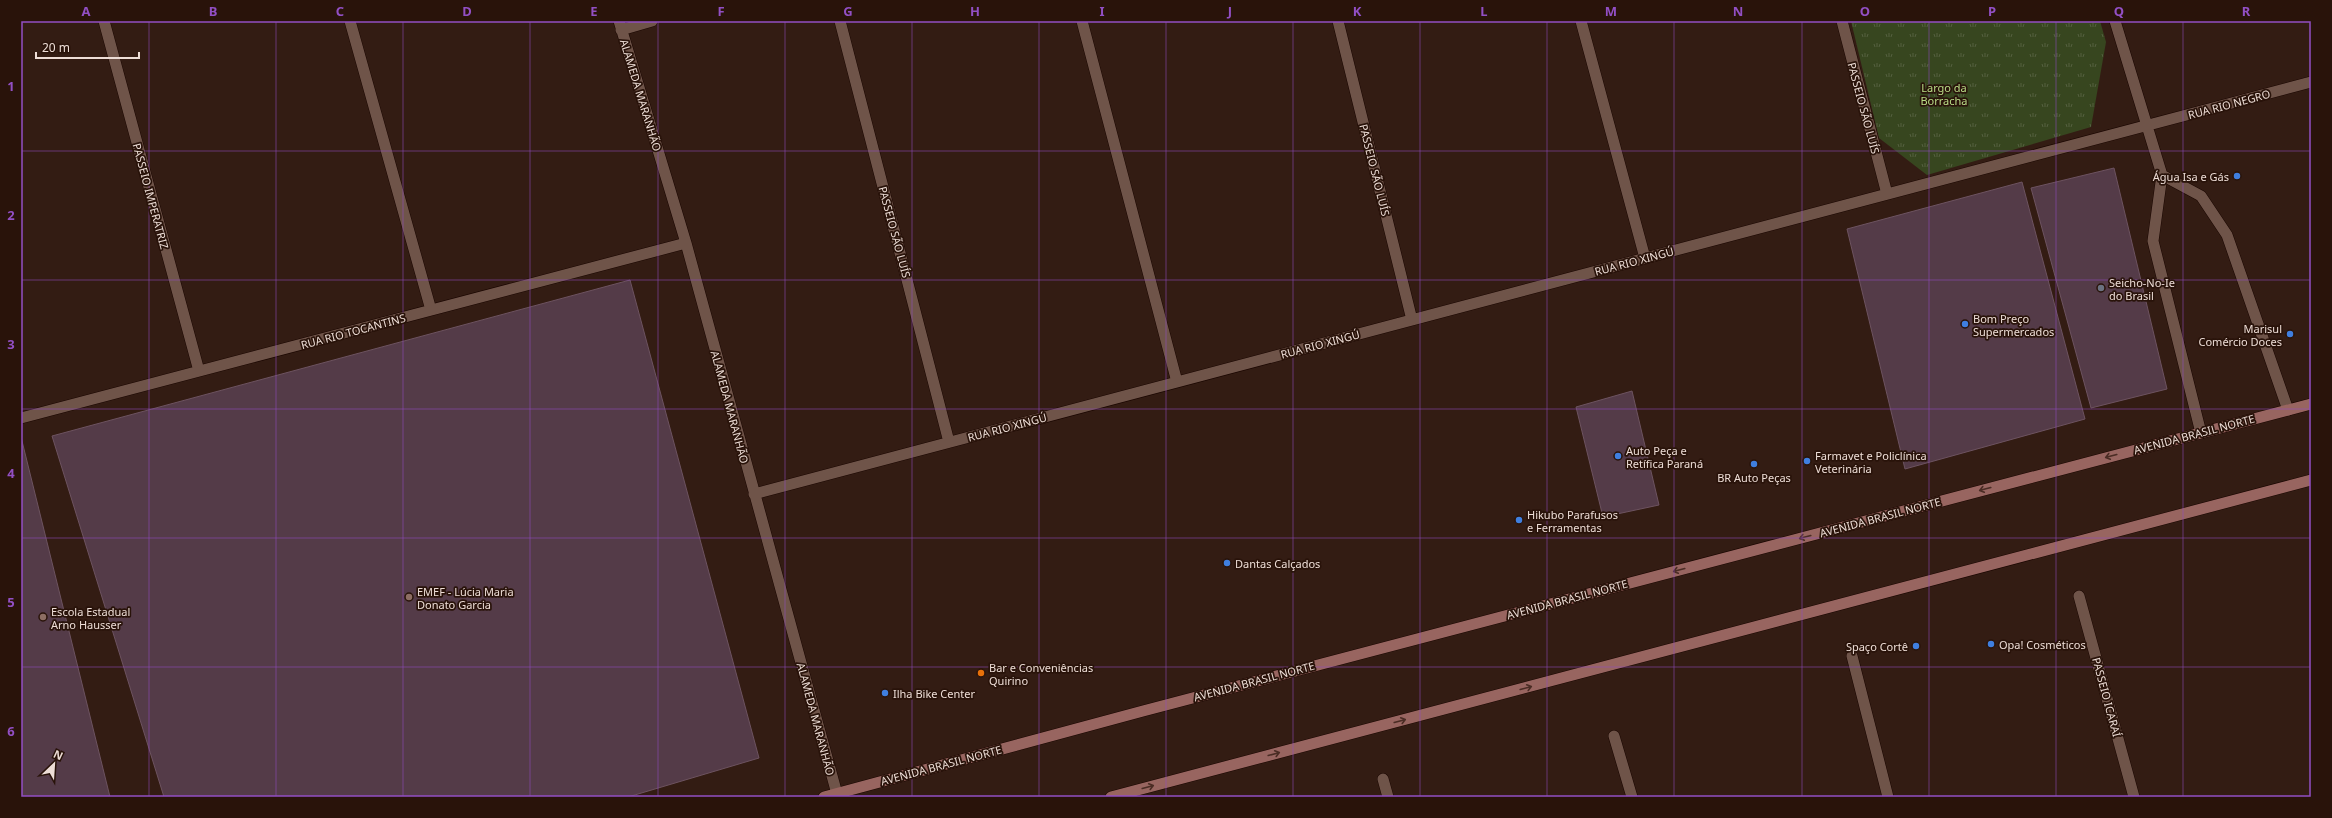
<svg xmlns="http://www.w3.org/2000/svg" width="2332" height="818" font-family="'Noto Sans',sans-serif">
<defs>
<pattern id="park-tufts" width="24" height="20" patternUnits="userSpaceOnUse"><rect width="24" height="20" fill="#37461f"/><path d="M3 7l-1-3M5 7V3M7 7l1-3M15 17l-1-3M17 17v-4M19 17l1-3" fill="none" stroke="#54603f"/></pattern>
</defs>
<rect width="100%" height="100%" fill="#331c13"/>
<!-- park -->
<path fill="url(#park-tufts)" d="M 1851,21 L 2100,21 L 2106,42 L 2091,127 L 1927,175 L 1879,138 Z"/>
<!-- building -->
<path fill="#543b48" stroke="#6d5360" d="M 2114,168 L 2167,389 L 2091,408 L 2031,188 Z
M 2022,182 L 2085,419 L 1905,469 L 1847,229 Z
M 630,280 L 759,758 L 628,797 L 164,797 L 52,436 Z
M 1632,391 L 1659,505 L 1603,517 L 1576,407 Z
M 21,437 L 110,797 L 21,797 Z"/>
<g fill="none" stroke-linecap="round" stroke-linejoin="round">
<defs>
<path id="minor" d="M 104,21 L 199,371
M 350,21 L 431,310
M 619,21 L 686,243 L 837,794
M 840,21 L 949,442
M 1082,21 L 1177,382
M 1338,21 L 1412,320
M 1581,21 L 1645,258
M 1842,21 L 1887,194
M 2115,21 L 2162,175 L 2153,241 L 2201,433
M 621,30 L 652,21
M 2162,175 L 2201,196 L 2227,235 L 2288,410
M 21,418 L 686,243
M 754,494 L 2311,82
M 2079,596 L 2134,797
M 1852,656 L 1888,797
M 1614,736 L 1632,797
M 1383,779 L 1388,797"/>
<path id="secondary" d="M 824,797 L 1143,711 L 2311,404
M 1111,797 L 2311,480"/>
</defs>
<!-- minor casing -->
<use href="#minor" stroke="#1a0601" stroke-width="12"/>
<!-- secondary casing -->
<use href="#secondary" stroke="#1a0601" stroke-width="12"/>
<!-- minor -->
<use href="#minor" stroke="#6f5449" stroke-width="11"/>
<!-- secondary -->
<use href="#secondary" stroke="#986560" stroke-width="11"/>
</g>
<!-- one-way arrows -->
<defs><path id="oneway-shaft" d="M-6 0H5M1.5-3L5.5 0L1.5 3" fill="none" stroke-width="1.6" stroke-linecap="round" stroke-linejoin="round"/></defs>
<g stroke="#4a2c24">
<use href="#oneway-shaft" transform="translate(2111 456) rotate(165)"/>
<use href="#oneway-shaft" transform="translate(1985 489) rotate(165)"/>
<use href="#oneway-shaft" transform="translate(1805 537) rotate(165)"/>
<use href="#oneway-shaft" transform="translate(1679 570) rotate(165)"/>
<use href="#oneway-shaft" transform="translate(1526 688) rotate(-15)"/>
<use href="#oneway-shaft" transform="translate(1400 721) rotate(-15)"/>
<use href="#oneway-shaft" transform="translate(1274 754) rotate(-15)"/>
<use href="#oneway-shaft" transform="translate(1148 787) rotate(-15)"/>
</g>
<!-- grid -->
<path fill="none" stroke="#924fc4" stroke-width="1" stroke-opacity="0.55" d="M 149,21 L 149,797M 276,21 L 276,797M 403,21 L 403,797M 530,21 L 530,797M 658,21 L 658,797M 785,21 L 785,797M 912,21 L 912,797M 1039,21 L 1039,797M 1166,21 L 1166,797M 1293,21 L 1293,797M 1420,21 L 1420,797M 1547,21 L 1547,797M 1674,21 L 1674,797M 1802,21 L 1802,797M 1929,21 L 1929,797M 2056,21 L 2056,797M 2183,21 L 2183,797M 21,151 L 2311,151M 21,280 L 2311,280M 21,409 L 2311,409M 21,538 L 2311,538M 21,667 L 2311,667"/>
<!-- markers -->
<g fill="#3f7fe0" stroke="#29130a" stroke-width="1.5">
<circle cx="2237" cy="176" r="4"/>
<circle cx="1965" cy="324" r="4"/>
<circle cx="2290" cy="334" r="4"/>
<circle cx="1618" cy="456" r="4"/>
<circle cx="1807" cy="461" r="4"/>
<circle cx="1754" cy="464" r="4"/>
<circle cx="1519" cy="520" r="4"/>
<circle cx="1227" cy="563" r="4"/>
<circle cx="1991" cy="644" r="4"/>
<circle cx="1916" cy="646" r="4"/>
<circle cx="885" cy="693" r="4"/>
</g>
<circle fill="#6b7280" stroke="#29130a" stroke-width="1.5" cx="2101" cy="288" r="4"/>
<g fill="#8d6e63" stroke="#29130a" stroke-width="1.5">
<circle cx="409" cy="597" r="4"/>
<circle cx="43" cy="617" r="4"/>
</g>
<circle fill="#e8710a" stroke="#29130a" stroke-width="1.5" cx="981" cy="673" r="4"/>
<g text-anchor="middle" dominant-baseline="central" stroke-width="3.5" stroke-linejoin="round" paint-order="stroke">
<!-- park labels -->
<g font-size="11" fill="#b9dc87" stroke="#29130a">
<text x="1944" y="87">Largo da<tspan x="1944" dy="13">Borracha</tspan></text>
</g>
<!-- street labels -->
<g font-size="11" fill="#edddd6" stroke="#29130a">
<text transform="translate(641 95) rotate(73)">ALAMEDA MARANHÃO</text>
<text transform="translate(2229 104) rotate(-15)">RUA RIO NEGRO</text>
<text transform="translate(1864 108) rotate(75)">PASSEIO SÃO LUÍS</text>
<text transform="translate(1375 170) rotate(76)">PASSEIO SÃO LUÍS</text>
<text transform="translate(151 196) rotate(75)">PASSEIO IMPERATRIZ</text>
<text transform="translate(895 232) rotate(75)">PASSEIO SÃO LUÍS</text>
<text transform="translate(1634 261) rotate(-15)">RUA RIO XINGÚ</text>
<text transform="translate(353 331) rotate(-15)">RUA RIO TOCANTINS</text>
<text transform="translate(1320 344) rotate(-15)">RUA RIO XINGÚ</text>
<text transform="translate(730 407) rotate(75)">ALAMEDA MARANHÃO</text>
<text transform="translate(1007 427) rotate(-15)">RUA RIO XINGÚ</text>
<text transform="translate(2194 434) rotate(-15)">AVENIDA BRASIL NORTE</text>
<text transform="translate(1880 517) rotate(-15)">AVENIDA BRASIL NORTE</text>
<text transform="translate(1567 599) rotate(-15)">AVENIDA BRASIL NORTE</text>
<text transform="translate(1254 681) rotate(-15)">AVENIDA BRASIL NORTE</text>
<text transform="translate(2107 697) rotate(75)">PASSEIO ICARAÍ</text>
<text transform="translate(816 719) rotate(75)">ALAMEDA MARANHÃO</text>
<text transform="translate(941 765) rotate(-15)">AVENIDA BRASIL NORTE</text>
</g>
<!-- poi labels -->
<g font-size="11" fill="#edddd6" stroke="#29130a" text-anchor="start">
<text x="2229" y="176" text-anchor="end">Água Isa e Gás</text>
<text x="2109" y="282">Seicho-No-Ie<tspan x="2109" dy="13">do Brasil</tspan></text>
<text x="1973" y="318">Bom Preço<tspan x="1973" dy="13">Supermercados</tspan></text>
<text x="2282" y="328" text-anchor="end">Marisul<tspan x="2282" dy="13">Comércio Doces</tspan></text>
<text x="1626" y="450">Auto Peça e<tspan x="1626" dy="13">Retífica Paraná</tspan></text>
<text x="1815" y="455">Farmavet e Policlínica<tspan x="1815" dy="13">Veterinária</tspan></text>
<text x="1754" y="477" text-anchor="middle">BR Auto Peças</text>
<text x="1527" y="514">Hikubo Parafusos<tspan x="1527" dy="13">e Ferramentas</tspan></text>
<text x="1235" y="563">Dantas Calçados</text>
<text x="417" y="591">EMEF - Lúcia Maria<tspan x="417" dy="13">Donato Garcia</tspan></text>
<text x="51" y="611">Escola Estadual<tspan x="51" dy="13">Arno Hausser</tspan></text>
<text x="1999" y="644">Opa! Cosméticos</text>
<text x="1908" y="646" text-anchor="end">Spaço Cortê</text>
<text x="989" y="667">Bar e Conveniências<tspan x="989" dy="13">Quirino</tspan></text>
<text x="893" y="693">Ilha Bike Center</text>
</g>
</g>
<!-- border -->
<rect width="2332" height="818" fill="none" stroke="#29130a" stroke-width="44"/>
<!-- north arrow -->
<g transform="translate(54 764) rotate(25)" stroke="#29130a" stroke-width="3" paint-order="stroke">
<path d="M0-3L7 15L0 10L-7 15Z" fill="#edddd6"/>
<text y="-6" font-size="11" font-weight="bold" text-anchor="middle" fill="#edddd6">N</text>
</g>
<!-- scale -->
<path d="M36 52v6h103v-6" fill="none" stroke="#edddd6" stroke-width="2"/>
<text x="42" y="52" font-size="12" fill="#edddd6" stroke="#29130a" stroke-width="3" paint-order="stroke">20 m</text>
<rect x="22" y="22" width="2288" height="774" fill="none" stroke="#924fc4" stroke-width="1.5"/>
<g font-size="13" text-anchor="middle" font-weight="bold" fill="#924fc4">
<text x="86" y="16">A</text>
<text x="213" y="16">B</text>
<text x="340" y="16">C</text>
<text x="467" y="16">D</text>
<text x="594" y="16">E</text>
<text x="721" y="16">F</text>
<text x="848" y="16">G</text>
<text x="975" y="16">H</text>
<text x="1102" y="16">I</text>
<text x="1230" y="16">J</text>
<text x="1357" y="16">K</text>
<text x="1484" y="16">L</text>
<text x="1611" y="16">M</text>
<text x="1738" y="16">N</text>
<text x="1865" y="16">O</text>
<text x="1992" y="16">P</text>
<text x="2119" y="16">Q</text>
<text x="2246" y="16">R</text>
<text x="11" y="91">1</text>
<text x="11" y="220">2</text>
<text x="11" y="349">3</text>
<text x="11" y="478">4</text>
<text x="11" y="607">5</text>
<text x="11" y="736">6</text>
</g>
</svg>
